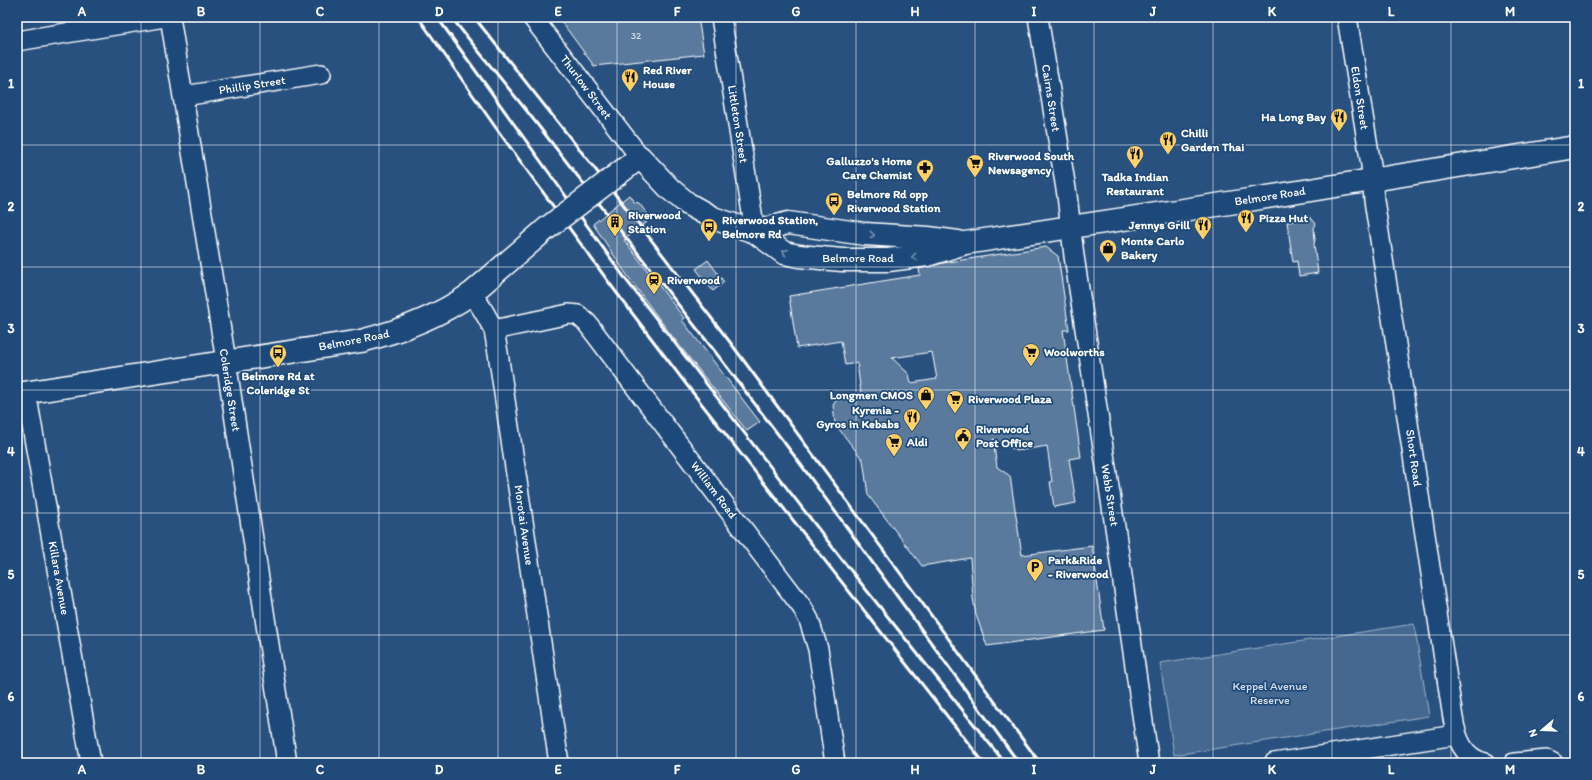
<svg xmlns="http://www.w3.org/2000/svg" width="1592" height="780" font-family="Itim,sans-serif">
<rect width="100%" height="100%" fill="#28517f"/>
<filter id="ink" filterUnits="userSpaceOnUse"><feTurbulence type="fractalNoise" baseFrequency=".025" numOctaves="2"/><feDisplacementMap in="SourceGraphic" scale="8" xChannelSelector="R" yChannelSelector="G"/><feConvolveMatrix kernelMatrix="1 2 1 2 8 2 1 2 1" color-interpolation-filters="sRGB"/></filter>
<g filter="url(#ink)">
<!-- green -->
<path fill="#446890" stroke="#a2b4c8" d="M 1414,624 L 1429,716 L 1174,755 L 1160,663 Z"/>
<!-- building -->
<path fill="#5a7a9d" stroke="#fff" fill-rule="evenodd" d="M 558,17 L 698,17 L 704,54 L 594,66 Z
M 629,195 L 634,202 L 639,203 L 648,215 L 645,218 L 647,222 L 624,240 L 684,318 L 682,320 L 760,422 L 747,431 L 668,331 L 627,275 L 593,224 Z
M 1299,215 L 1306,215 L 1312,219 L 1316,224 L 1314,228 L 1315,240 L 1314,244 L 1318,273 L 1299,276 L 1297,261 L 1293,262 L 1287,222 L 1295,221 Z
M 1046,247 L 1058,256 L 1069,330 L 1063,330 L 1081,457 L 1069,459 L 1076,503 L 1054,507 L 1050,482 L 1052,482 L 1047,446 L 1017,451 L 993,439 L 997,467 L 1010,476 L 1022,555 L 1092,546 L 1104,630 L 987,646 L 976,615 L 973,598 L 970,558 L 922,566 L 868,495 L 863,460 L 835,424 L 833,405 L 839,397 L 861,393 L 857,363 L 845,365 L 841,341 L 797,348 L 789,296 L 920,275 L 919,269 L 943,263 ZM 932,352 L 937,379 L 911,383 L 909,374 L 892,358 Z
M 708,260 L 724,282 L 713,291 L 696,269 Z"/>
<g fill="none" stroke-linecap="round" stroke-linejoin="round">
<defs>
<path id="minor" d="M 170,17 L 226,361 L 287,763
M 532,17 L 640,157
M 721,17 L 755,232
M 1038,17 L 1067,195 L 1074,256 L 1114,520 L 1149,763
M 1347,17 L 1371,165 L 1374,200 L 1453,718 C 1456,737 1463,759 1486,763
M 17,41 L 165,17
M 184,96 L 321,74
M 472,293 L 484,312 L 494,330 L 498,353 L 559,763
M 494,330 L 569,314 L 578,315 L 587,323 L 802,607 L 809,620 L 818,649 L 835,763
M 26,392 L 91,763
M 1274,763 L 1456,735
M 1514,763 L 1547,760 L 1553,763"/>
<path id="major" d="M 618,174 L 640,157 L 670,189 L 688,204 L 713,218 L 755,232 L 784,253 L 799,256 L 842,260 L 888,260 L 927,255 L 965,243 L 1236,202 L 1575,147
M 755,232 L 788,223 L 865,234 L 928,238 L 958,242
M 17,394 L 361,341 C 401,331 438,317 472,293 L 546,229"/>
</defs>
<!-- minor casing -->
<use href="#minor" stroke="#fff" stroke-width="22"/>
<!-- major casing -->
<use href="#major" stroke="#fff" stroke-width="25"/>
<!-- minor -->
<use href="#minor" stroke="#1f4a7a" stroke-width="19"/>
<!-- major -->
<use href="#major" stroke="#1f4a7a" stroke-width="22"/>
<!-- rail -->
<path stroke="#fff" stroke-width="3" d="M 418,17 L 496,128 L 613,288 L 686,384 L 984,763
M 437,17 L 627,281 L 844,562 L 1005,763
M 451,17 L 526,110 L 720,358 L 796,458 L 1019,763
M 474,17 L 642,228 L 733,346 L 1040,763"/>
<defs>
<path id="major-bridge" d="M 546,229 L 618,174"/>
</defs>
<!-- major-bridge casing -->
<use href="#major-bridge" stroke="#fff" stroke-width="25" stroke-linecap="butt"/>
<!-- major-bridge -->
<use href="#major-bridge" stroke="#1f4a7a" stroke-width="22"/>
</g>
<!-- one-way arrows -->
<defs><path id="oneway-chevron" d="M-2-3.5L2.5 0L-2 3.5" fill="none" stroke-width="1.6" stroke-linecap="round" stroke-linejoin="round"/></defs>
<g stroke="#7992af">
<use href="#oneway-chevron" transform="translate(872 235) rotate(6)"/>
<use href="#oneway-chevron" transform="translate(785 252) rotate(-158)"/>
<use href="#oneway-chevron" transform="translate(914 257) rotate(173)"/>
</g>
</g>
<!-- grid -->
<path fill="none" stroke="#fff" stroke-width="1" stroke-opacity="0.55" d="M 141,17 L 141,763M 260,17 L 260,763M 379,17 L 379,763M 498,17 L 498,763M 617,17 L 617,763M 736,17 L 736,763M 856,17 L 856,763M 975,17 L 975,763M 1094,17 L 1094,763M 1213,17 L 1213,763M 1332,17 L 1332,763M 1451,17 L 1451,763M 17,145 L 1575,145M 17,267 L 1575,267M 17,390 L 1575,390M 17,513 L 1575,513M 17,635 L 1575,635"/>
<!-- icons -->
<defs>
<symbol id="restaurant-pin" viewBox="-11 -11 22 30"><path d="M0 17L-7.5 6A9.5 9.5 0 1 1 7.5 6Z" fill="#ffd166" stroke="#1f4a7a"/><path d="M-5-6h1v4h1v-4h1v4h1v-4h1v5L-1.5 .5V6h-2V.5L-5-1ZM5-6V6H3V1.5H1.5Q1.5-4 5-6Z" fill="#111"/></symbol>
<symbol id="supermarket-pin" viewBox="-11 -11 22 30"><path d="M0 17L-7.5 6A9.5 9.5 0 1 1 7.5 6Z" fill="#ffd166" stroke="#1f4a7a"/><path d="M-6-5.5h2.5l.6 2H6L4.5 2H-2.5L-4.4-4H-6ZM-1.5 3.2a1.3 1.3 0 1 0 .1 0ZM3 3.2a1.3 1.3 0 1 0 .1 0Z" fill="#111"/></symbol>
<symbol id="pharmacy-pin" viewBox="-11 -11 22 30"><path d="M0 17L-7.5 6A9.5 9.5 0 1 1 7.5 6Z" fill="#ffd166" stroke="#1f4a7a"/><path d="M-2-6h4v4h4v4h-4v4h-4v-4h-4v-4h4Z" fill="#111"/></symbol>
<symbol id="bus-pin" viewBox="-11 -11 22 30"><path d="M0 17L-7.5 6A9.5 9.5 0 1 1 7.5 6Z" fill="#ffd166" stroke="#1f4a7a"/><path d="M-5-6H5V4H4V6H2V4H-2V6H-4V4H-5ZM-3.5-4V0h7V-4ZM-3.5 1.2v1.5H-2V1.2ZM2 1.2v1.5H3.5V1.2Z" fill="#111"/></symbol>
<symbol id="building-pin" viewBox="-11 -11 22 30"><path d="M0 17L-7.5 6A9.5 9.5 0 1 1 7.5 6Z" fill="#ffd166" stroke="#1f4a7a"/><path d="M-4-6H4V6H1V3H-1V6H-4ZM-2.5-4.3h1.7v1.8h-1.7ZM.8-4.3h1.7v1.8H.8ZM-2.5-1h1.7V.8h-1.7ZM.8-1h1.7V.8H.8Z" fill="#111"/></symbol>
<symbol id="shop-pin" viewBox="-11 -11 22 30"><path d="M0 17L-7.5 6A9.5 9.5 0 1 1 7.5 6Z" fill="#ffd166" stroke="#1f4a7a"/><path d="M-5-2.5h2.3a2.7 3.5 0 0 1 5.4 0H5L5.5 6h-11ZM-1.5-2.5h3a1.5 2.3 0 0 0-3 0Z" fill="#111"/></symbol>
<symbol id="station-pin" viewBox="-11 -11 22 30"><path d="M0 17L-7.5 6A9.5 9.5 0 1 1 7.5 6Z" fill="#ffd166" stroke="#1f4a7a"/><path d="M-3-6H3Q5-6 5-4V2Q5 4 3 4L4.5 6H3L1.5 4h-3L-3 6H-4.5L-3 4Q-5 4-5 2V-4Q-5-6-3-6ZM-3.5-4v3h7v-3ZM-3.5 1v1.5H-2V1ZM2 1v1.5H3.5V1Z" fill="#111"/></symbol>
<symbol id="civic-pin" viewBox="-11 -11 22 30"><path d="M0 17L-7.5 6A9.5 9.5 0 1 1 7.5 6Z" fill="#ffd166" stroke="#1f4a7a"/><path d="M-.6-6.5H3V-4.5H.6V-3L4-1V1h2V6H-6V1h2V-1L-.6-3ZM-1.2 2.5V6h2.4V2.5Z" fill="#111"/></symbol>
<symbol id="parking-pin" viewBox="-11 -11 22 30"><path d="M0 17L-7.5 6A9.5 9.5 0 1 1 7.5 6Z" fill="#ffd166" stroke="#1f4a7a"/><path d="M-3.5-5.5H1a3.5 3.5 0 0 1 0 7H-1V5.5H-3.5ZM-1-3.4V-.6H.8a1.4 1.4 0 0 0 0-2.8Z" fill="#111"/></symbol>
</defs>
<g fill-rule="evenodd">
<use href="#restaurant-pin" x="620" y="67" width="20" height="27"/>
<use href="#restaurant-pin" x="1329" y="107" width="20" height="27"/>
<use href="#restaurant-pin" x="1158" y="130" width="20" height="27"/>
<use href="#restaurant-pin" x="1125" y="144" width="20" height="27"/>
<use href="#supermarket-pin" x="965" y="153" width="20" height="27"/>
<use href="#pharmacy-pin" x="915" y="158" width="20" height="27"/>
<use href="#bus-pin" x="824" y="191" width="20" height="27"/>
<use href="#restaurant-pin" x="1236" y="208" width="20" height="27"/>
<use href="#building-pin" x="605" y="212" width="20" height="27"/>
<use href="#restaurant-pin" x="1193" y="215" width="20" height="27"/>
<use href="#bus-pin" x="699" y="217" width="20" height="27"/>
<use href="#shop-pin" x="1098" y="238" width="20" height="27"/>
<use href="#station-pin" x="644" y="270" width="20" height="27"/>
<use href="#supermarket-pin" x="1021" y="342" width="20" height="27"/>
<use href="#bus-pin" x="268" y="343" width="20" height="27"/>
<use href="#shop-pin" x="916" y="385" width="20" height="27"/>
<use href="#supermarket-pin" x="945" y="389" width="20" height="27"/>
<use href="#restaurant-pin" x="902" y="407" width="20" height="27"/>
<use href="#civic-pin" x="953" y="426" width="20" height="27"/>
<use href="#supermarket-pin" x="884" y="432" width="20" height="27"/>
<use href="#parking-pin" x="1025" y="557" width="20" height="27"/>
</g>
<g text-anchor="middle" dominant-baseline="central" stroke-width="3.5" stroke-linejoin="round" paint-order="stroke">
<!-- number labels -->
<g font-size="10" fill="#d6dee6">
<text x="636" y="35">32</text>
</g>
<!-- poi labels -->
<g font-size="12" font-weight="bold" fill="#fff" stroke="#1f4a7a" text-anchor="start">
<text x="643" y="70">Red River<tspan x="643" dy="14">House</tspan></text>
<text x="1326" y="117" text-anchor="end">Ha Long Bay</text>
<text x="1181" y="133">Chilli<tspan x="1181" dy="14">Garden Thai</tspan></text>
<text x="988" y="156">Riverwood South<tspan x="988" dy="14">Newsagency</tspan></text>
<text x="912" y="161" text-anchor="end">Galluzzo's Home<tspan x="912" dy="14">Care Chemist</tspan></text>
<text x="1135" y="177" text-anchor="middle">Tadka Indian<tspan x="1135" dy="14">Restaurant</tspan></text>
<text x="847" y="194">Belmore Rd opp<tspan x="847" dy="14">Riverwood Station</tspan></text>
<text x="628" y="215">Riverwood<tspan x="628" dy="14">Station</tspan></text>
<text x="1259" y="218">Pizza Hut</text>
<text x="722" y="220">Riverwood Station,<tspan x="722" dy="14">Belmore Rd</tspan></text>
<text x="1190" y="225" text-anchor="end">Jennys Grill</text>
<text x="1121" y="241">Monte Carlo<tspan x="1121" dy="14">Bakery</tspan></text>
<text x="667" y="280">Riverwood</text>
<text x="1044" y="352">Woolworths</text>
<text x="278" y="376" text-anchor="middle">Belmore Rd at<tspan x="278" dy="14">Coleridge St</tspan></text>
<text x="913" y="395" text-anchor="end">Longmen CMOS</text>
<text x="968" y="399">Riverwood Plaza</text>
<text x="899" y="410" text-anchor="end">Kyrenia -<tspan x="899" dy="14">Gyros in Kebabs</tspan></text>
<text x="976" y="429">Riverwood<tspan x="976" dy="14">Post Office</tspan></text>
<text x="907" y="442">Aldi</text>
<text x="1048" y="560">Park&amp;Ride<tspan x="1048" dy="14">- Riverwood</tspan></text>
</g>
<!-- street labels -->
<g font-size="12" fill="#fff" stroke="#1f4a7a">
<text transform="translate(252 85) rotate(-9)">Phillip Street</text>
<text transform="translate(586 87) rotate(53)">Thurlow Street</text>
<text transform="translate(1051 98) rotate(81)">Cairns Street</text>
<text transform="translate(1360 98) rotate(81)">Eldon Street</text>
<text transform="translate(738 124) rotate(81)">Littleton Street</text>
<text transform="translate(1270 196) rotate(-9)">Belmore Road</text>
<text x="858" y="258">Belmore Road</text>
<text transform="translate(354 340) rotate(-11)">Belmore Road</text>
<text transform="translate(230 390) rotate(81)">Coleridge Street</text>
<text transform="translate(1414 458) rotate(82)">Short Road</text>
<text transform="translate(714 490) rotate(53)">William Road</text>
<text transform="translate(1110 495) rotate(81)">Webb Street</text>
<text transform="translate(524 525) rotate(82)">Morotai Avenue</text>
<text transform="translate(59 578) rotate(80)">Killara Avenue</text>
</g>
<!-- park labels -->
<g font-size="12" fill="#dae1e9" stroke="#1f4a7a">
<text x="1270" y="686">Keppel Avenue<tspan x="1270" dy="14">Reserve</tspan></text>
</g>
</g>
<!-- margin -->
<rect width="1592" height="780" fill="none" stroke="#1f4a7a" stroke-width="44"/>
<!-- north arrow -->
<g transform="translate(1542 730) rotate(251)" stroke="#1f4a7a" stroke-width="3" paint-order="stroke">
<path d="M0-3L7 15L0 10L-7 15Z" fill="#ffffff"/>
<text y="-6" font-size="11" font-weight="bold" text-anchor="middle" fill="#ffffff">N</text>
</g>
<rect x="22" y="22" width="1548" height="736" fill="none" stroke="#fff" stroke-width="1.5"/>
<g font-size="13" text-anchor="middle" font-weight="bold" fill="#fff">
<text x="82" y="16">A</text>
<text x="201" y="16">B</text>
<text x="320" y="16">C</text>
<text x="439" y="16">D</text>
<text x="558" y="16">E</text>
<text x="677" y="16">F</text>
<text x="796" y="16">G</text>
<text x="915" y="16">H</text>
<text x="1034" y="16">I</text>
<text x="1153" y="16">J</text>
<text x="1272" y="16">K</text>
<text x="1391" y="16">L</text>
<text x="1510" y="16">M</text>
<text x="11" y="88">1</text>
<text x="1581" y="88">1</text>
<text x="11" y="211">2</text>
<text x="1581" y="211">2</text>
<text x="11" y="333">3</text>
<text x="1581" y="333">3</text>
<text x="11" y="456">4</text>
<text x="1581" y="456">4</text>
<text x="11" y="579">5</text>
<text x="1581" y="579">5</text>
<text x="11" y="701">6</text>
<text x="1581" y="701">6</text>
<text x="82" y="774">A</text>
<text x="201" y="774">B</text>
<text x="320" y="774">C</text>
<text x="439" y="774">D</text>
<text x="558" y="774">E</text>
<text x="677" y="774">F</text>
<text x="796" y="774">G</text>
<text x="915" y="774">H</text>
<text x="1034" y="774">I</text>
<text x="1153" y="774">J</text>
<text x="1272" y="774">K</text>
<text x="1391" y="774">L</text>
<text x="1510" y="774">M</text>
</g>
</svg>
